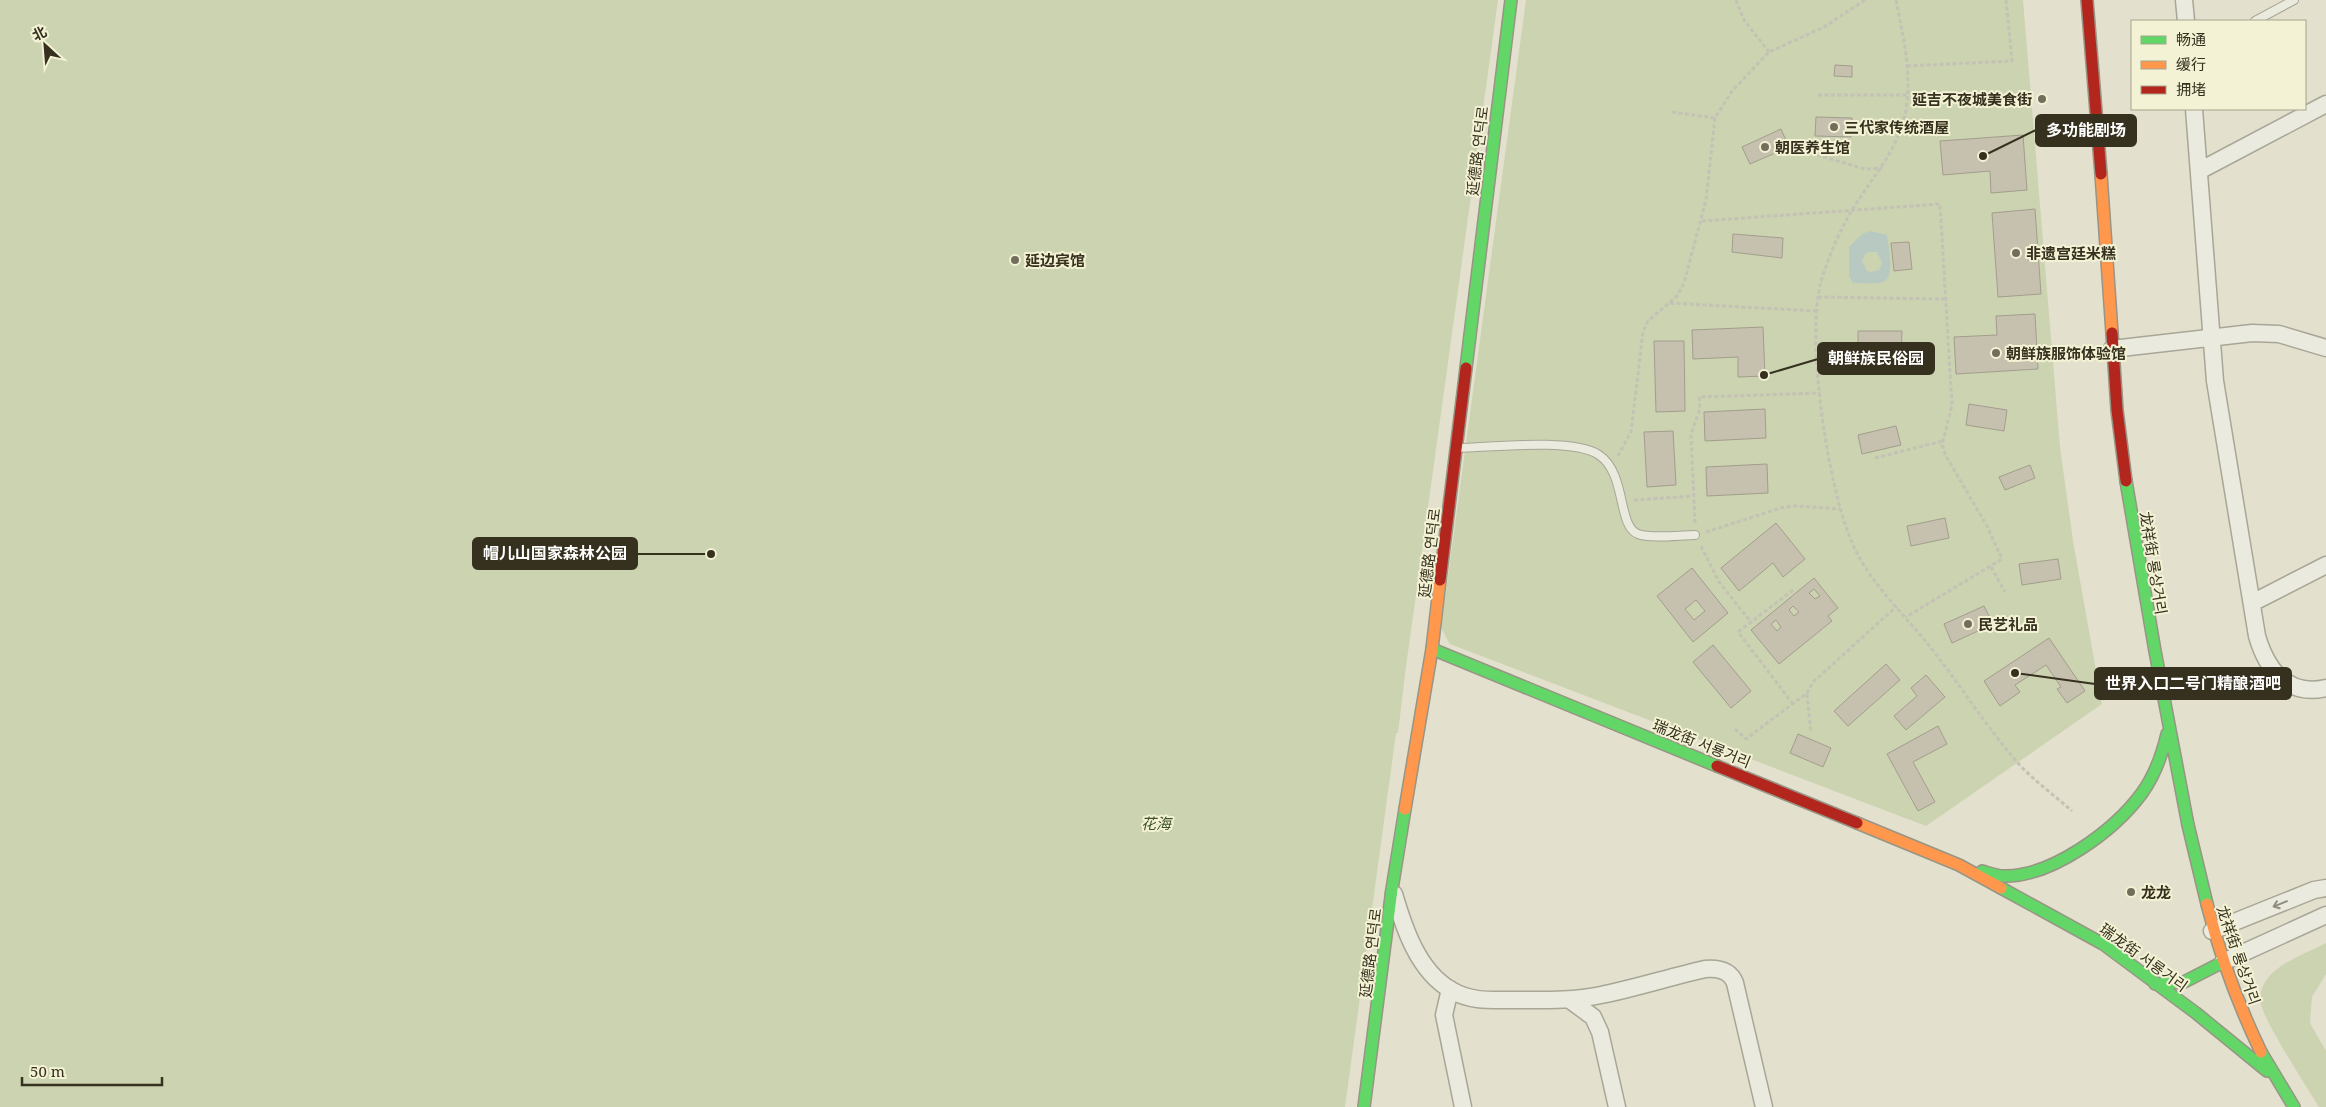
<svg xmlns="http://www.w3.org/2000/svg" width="2326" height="1107" font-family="'Noto Serif','Noto Sans SC','Noto Sans KR',serif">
<rect width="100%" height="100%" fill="#e3e1cd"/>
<!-- green -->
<path fill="#cbd3b0" d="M 0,0 L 1498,0 L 1405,674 L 1398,733 L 1396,733 L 1345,1107 L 0,1107 Z
M 1526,0 L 2023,0 L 2060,447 L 2073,541 L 2102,704 L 1926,826 L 1450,644 L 1441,628 Z
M 2326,943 L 2326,974 L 2312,997 L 2310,1023 L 2326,1051 L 2326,1107 L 2319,1107 C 2307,1087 2262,1019 2260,1000 C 2260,994 2262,987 2265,982 C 2277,963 2307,953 2326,943 Z"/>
<!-- water -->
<path fill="#b8c9c2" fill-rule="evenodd" d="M 1870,231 L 1887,235 C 1888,245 1895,275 1885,281 C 1878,285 1862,283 1853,283 L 1849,276 L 1849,247 L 1862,234 ZM 1870,252 L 1877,252 L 1882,263 L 1879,270 L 1871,272 L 1867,271 L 1862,261 L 1865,254 Z"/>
<!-- building -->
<path fill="#c6c1ae" stroke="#a39d8d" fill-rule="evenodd" d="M 1835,65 L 1852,66 L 1852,77 L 1834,76 Z
M 1816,117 L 1852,118 L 1851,137 L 1815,136 Z
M 1781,129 L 1789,147 L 1750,164 L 1742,147 Z
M 2023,135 L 2027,190 L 1991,193 L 1990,171 L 1943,175 L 1940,141 Z
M 2035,209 L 2041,294 L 1998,297 L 1992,213 Z
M 1733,234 L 1783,238 L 1782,258 L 1732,252 Z
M 1909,242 L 1912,269 L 1894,271 L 1891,243 Z
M 2035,314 L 2038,369 L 1956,374 L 1954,337 L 1997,335 L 1996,316 Z
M 1763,327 L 1765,376 L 1738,377 L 1738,357 L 1693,359 L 1692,330 Z
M 1858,331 L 1902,331 L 1901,355 L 1858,355 Z
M 1654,341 L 1684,341 L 1685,411 L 1656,412 Z
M 1969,404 L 2007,410 L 2004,431 L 1966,425 Z
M 1765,409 L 1766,438 L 1705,441 L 1704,412 Z
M 1896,426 L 1901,445 L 1862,454 L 1858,435 Z
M 1673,431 L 1676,485 L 1647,487 L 1644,432 Z
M 1767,464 L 1768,493 L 1707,496 L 1706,467 Z
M 2030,465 L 2035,478 L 2005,490 L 1999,477 Z
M 1945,518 L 1949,538 L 1911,546 L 1907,526 Z
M 1776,523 L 1805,559 L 1783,577 L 1773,563 L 1739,591 L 1721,568 Z
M 2058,559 L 2061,579 L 2022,585 L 2019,564 Z
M 1692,568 L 1728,613 L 1693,642 L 1657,596 ZM 1696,600 L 1705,611 L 1694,620 L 1685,609 Z
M 1814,578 L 1838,608 L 1828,616 L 1832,621 L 1779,664 L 1751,630 ZM 1814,589 L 1820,596 L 1815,599 L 1809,593 ZM 1793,606 L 1799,612 L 1794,616 L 1789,610 ZM 1776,620 L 1781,627 L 1777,631 L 1771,624 Z
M 1984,606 L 1993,624 L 1952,643 L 1944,624 Z
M 2049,638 L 2085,691 L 2067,703 L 2057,689 L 2061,687 L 2046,665 L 2015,685 L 2020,692 L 2000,706 L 1984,681 Z
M 1713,645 L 1751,691 L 1731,708 L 1693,662 Z
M 1886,664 L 1900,680 L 1848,726 L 1834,711 Z
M 1926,675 L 1945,697 L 1906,730 L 1894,716 L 1917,696 L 1911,688 Z
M 1938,726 L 1947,744 L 1913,762 L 1935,802 L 1918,811 L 1887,754 Z
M 1798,734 L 1831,748 L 1823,767 L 1790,753 Z"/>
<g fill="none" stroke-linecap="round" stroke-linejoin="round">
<defs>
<path id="lane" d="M 2255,21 L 2294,0
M 1459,448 C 1491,447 1574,438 1599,455 C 1627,474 1617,526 1638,534 C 1651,539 1680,535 1695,535"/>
<path id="street" d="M 2184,0 L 2186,21
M 2194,109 L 2215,381 L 2257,636 C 2267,670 2288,697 2326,688
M 2199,171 L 2326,104
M 2112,349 L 2252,333 L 2279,334 L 2326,348
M 2252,603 L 2326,565
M 1394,894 C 1404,928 1418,971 1451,990 C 1471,1002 1492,1000 1514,1000 C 1544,1000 1572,1001 1601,995 C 1636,988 1670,977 1705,969 C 1718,968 1730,970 1735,983 L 1764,1107
M 2212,931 L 2314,890 L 2326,888
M 2223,962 L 2326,915
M 1450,989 L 1444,1015 L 1463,1107
M 1570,1000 L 1593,1017 L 1600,1032 L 1617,1107"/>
<path id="fast" d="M 1466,368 L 1511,0
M 2126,481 L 2155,651 L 2188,825 L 2207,904
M 1432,649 L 1717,766
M 1982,871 C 1989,873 1997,876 2004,876 C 2052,877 2115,830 2142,793 C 2155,775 2162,755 2167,734
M 2001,888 L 2103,944 L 2196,1013 L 2267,1071
M 2155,984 L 2184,982 L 2223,962
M 2261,1052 L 2294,1107
M 1364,1107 L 1392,889 L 1405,809"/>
<path id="slow" d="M 2101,174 L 2112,333
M 1405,809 L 1432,649 L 1440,580
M 1857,823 L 1959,865 L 2001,888
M 2207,904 C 2220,956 2238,1004 2261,1052"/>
<path id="jam" d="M 2087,0 L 2101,174
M 2112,333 L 2117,410 L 2126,481
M 1440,580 L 1466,368
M 1717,766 L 1857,823"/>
</defs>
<!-- lane casing -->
<use href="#lane" stroke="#a8a696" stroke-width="10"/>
<!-- street casing -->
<use href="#street" stroke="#a8a696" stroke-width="19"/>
<!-- fast casing -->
<use href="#fast" stroke="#989586" stroke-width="14"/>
<!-- slow casing -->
<use href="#slow" stroke="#989586" stroke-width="14"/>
<!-- jam casing -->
<use href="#jam" stroke="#989586" stroke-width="14"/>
<!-- path -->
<path stroke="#c4c2b5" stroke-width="3" stroke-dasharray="4 2.5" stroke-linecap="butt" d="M 1736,0 L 1744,20 L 1769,52
M 1896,0 C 1903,36 1912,72 1906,109 C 1899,150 1872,177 1852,210 C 1839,232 1828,258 1821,282 C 1805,338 1829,502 1857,553 C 1874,586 1904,615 1928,644 C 1958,682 1985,725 2017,762 C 2033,780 2054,795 2072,811
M 1907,66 L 2012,61 L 2006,0
M 1818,95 L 1907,95
M 1672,112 L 1715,118
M 1817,155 L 1865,169 L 1882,168
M 1702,221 L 1940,204 L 1952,405 L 1942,445 L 1946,456 L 1987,526 L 2002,559 L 1906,617
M 1818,297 L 1945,299
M 1670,303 L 1816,311
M 1618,456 L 1631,432 L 1643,332 L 1648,321 L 1677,296 L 1684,283 L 1706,200 L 1715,118 L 1732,91 L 1769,52 L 1824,27 L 1865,0
M 1875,458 L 1943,441
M 1634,500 L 1694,496
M 1695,523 L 1691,434 L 1700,409 L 1699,397 L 1820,393
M 1706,532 L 1784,507 L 1796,506 L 1840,509
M 1701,546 L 1719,582 L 1751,622
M 1991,567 L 2005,592
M 1793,590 L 1738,632 L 1793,704
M 1807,694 L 1811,733
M 1735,729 L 1746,739 L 1807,693 L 1813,682 L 1897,606"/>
<!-- lane -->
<use href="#lane" stroke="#ebeadf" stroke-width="8"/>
<!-- street -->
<use href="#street" stroke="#ebeadf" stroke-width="16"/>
<!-- fast -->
<use href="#fast" stroke="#63d668" stroke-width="11"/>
<!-- slow -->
<use href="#slow" stroke="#ff974d" stroke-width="11"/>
<!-- jam -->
<use href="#jam" stroke="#b3261e" stroke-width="11"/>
</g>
<!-- one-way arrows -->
<defs><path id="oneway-shaft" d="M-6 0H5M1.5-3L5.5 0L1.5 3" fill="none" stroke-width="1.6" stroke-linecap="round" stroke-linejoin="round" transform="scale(1.25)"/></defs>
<use stroke="#908d7f" href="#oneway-shaft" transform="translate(2280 904) rotate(158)"/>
<!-- markers -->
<g fill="#736e5c" stroke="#f3f2d4" stroke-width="2">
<circle cx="2042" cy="99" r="5"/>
<circle cx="1834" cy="127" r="5"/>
<circle cx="1765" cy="147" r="5"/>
<circle cx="2016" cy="253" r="5"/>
<circle cx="1015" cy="260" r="5"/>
<circle cx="1996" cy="353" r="5"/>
<circle cx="1968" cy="624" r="5"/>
<circle cx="2131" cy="892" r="5"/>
</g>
<g text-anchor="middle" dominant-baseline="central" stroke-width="4" stroke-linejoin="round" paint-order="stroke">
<!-- poi labels -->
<g font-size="15" font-weight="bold" fill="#36301f" stroke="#f3f2d4" text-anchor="start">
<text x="2032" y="99" text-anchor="end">延吉不夜城美食街</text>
<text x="1844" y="127">三代家传统酒屋</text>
<text x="1775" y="147">朝医养生馆</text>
<text x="2026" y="253">非遗宫廷米糕</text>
<text x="1025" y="260">延边宾馆</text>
<text x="2006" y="353">朝鲜族服饰体验馆</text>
<text x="1978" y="624">民艺礼品</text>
<text x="2141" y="892">龙龙</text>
</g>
<!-- street labels -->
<g font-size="15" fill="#36301f" stroke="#f3f2d4">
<text transform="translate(1477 151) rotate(-83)">延德路 연덕로</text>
<text transform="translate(1429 553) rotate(-83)">延德路 연덕로</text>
<text transform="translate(2154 563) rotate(81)">龙祥街 룡상거리</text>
<text transform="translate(1702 743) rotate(22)">瑞龙街 서룡거리</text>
<text transform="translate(1370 953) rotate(-83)">延德路 연덕로</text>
<text transform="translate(2239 955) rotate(71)">龙祥街 룡상거리</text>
<text transform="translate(2144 957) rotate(36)">瑞龙街 서룡거리</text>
</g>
<!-- park labels -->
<g font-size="15" font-style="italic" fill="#3c5127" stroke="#f3f2d4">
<text x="1156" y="823">花海</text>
</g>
</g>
<!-- callouts -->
<path fill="none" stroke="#36301f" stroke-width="2" d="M1983 156L2036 130M1764 375L1818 359M711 554L637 554M2015 673L2095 684"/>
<g fill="#36301f" stroke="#f3f2d4" stroke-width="2">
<circle cx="1983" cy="156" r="5"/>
<circle cx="1764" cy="375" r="5"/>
<circle cx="711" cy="554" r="5"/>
<circle cx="2015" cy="673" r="5"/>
</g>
<g fill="#36301f" stroke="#36301f" stroke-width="2">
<rect x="2036" y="115" width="100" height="31" rx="5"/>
<rect x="1818" y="343" width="116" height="31" rx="5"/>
<rect x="473" y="538" width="164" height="31" rx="5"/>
<rect x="2095" y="668" width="196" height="31" rx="5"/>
</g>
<g font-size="16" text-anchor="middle" font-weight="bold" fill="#fff">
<text x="2086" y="136">多功能剧场</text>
<text x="1876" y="364">朝鲜族民俗园</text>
<text x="555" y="559">帽儿山国家森林公园</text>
<text x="2193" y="689">世界入口二号门精酿酒吧</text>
</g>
<!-- legend -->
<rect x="2131" y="20" width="175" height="90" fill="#f3f2d4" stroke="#a7a48c"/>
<rect x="2141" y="36" width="25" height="8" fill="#63d668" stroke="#a7a48c"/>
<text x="2176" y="45" font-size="15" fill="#36301f">畅通</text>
<rect x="2141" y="61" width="25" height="8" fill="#ff974d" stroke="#a7a48c"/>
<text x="2176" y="70" font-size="15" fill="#36301f">缓行</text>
<rect x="2141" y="86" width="25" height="8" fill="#b3261e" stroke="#a7a48c"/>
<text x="2176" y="95" font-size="15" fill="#36301f">拥堵</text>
<!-- north arrow -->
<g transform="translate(45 45) rotate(334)" stroke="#f3f2d4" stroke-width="4" paint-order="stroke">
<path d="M0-4L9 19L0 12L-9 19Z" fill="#36301f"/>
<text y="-8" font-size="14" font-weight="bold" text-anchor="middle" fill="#36301f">北</text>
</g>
<!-- scale -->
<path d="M22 1077v8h140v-8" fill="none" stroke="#36301f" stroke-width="2.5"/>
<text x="30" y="1077" font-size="15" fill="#36301f" stroke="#f3f2d4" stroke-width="4" paint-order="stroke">50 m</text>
</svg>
